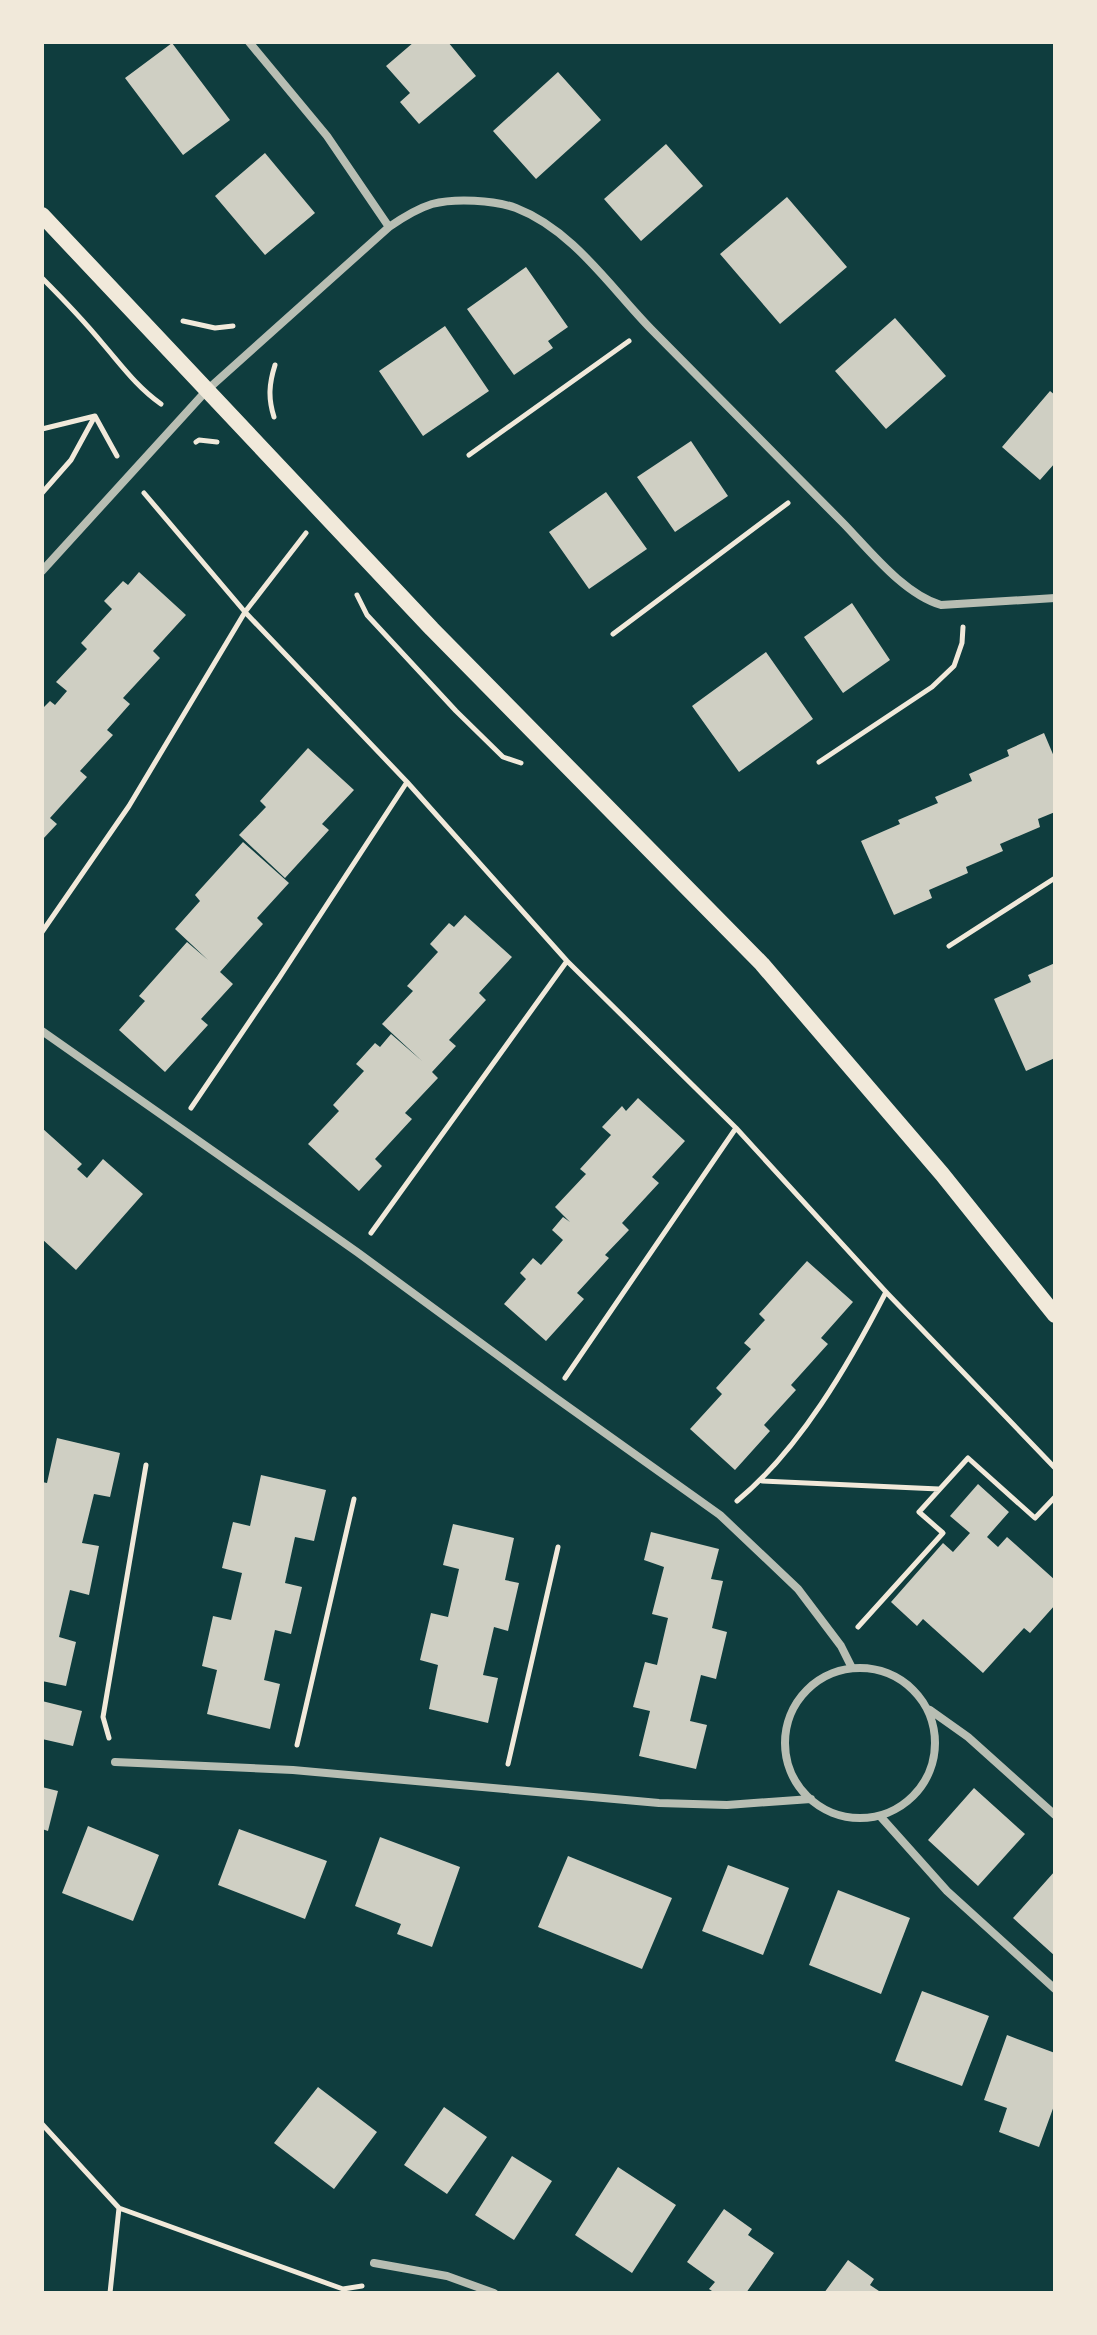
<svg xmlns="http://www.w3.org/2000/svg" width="1097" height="2335" font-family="'Sofia Sans Condensed',sans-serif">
<rect width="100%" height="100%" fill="#0f3d3e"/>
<!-- building -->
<path fill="#cfcfc3" d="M 414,42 L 448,42 L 476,76 L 419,124 L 400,102 L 410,93 L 386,66 Z
M 172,43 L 230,120 L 183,155 L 125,78 Z
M 558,72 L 601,120 L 536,179 L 493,131 Z
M 666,144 L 703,186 L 641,241 L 604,199 Z
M 265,153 L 315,213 L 265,255 L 215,196 Z
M 787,197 L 847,267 L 780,324 L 720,254 Z
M 526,267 L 568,327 L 548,341 L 553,348 L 514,375 L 467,309 Z
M 895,318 L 946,376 L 886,429 L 835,371 Z
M 445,326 L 489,391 L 423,436 L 379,371 Z
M 1050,391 L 1055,395 L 1055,463 L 1040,480 L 1002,447 Z
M 691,441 L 728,496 L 675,532 L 637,477 Z
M 606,492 L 647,549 L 589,589 L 549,532 Z
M 139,572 L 186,615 L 153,651 L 160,658 L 123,698 L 130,704 L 107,730 L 113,735 L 80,771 L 87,777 L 50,818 L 57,824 L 42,840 L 42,709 L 50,701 L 55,705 L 67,691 L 56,682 L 87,649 L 81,643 L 112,609 L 104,601 L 123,581 L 128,585 Z
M 852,603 L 890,660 L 843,693 L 804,637 Z
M 766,652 L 813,719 L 739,772 L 692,706 Z
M 1044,733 L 1055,759 L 1055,812 L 1038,819 L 1040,827 L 1000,844 L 1003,851 L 966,867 L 968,873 L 929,890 L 932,898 L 894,915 L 861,841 L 900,824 L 898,820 L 938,803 L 935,797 L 972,781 L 969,774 L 1009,756 L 1007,750 Z
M 308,748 L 354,790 L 322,824 L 329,830 L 285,878 L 239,835 L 266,807 L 260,801 Z
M 243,842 L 289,883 L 257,918 L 263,924 L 220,972 L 233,984 L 201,1019 L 208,1025 L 165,1072 L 119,1030 L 145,1001 L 139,996 L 187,942 L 208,960 L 175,929 L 200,901 L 195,895 Z
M 465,915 L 512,957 L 479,993 L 486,1000 L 449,1040 L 456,1046 L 432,1072 L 438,1078 L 405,1113 L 412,1119 L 375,1159 L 382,1166 L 359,1191 L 308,1144 L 339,1111 L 333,1105 L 364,1071 L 356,1064 L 375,1043 L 380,1047 L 391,1034 L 422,1061 L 382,1024 L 413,991 L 407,986 L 438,952 L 430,944 L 449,923 L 454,927 Z
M 1055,963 L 1055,1058 L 1026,1071 L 994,999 L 1031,982 L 1028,975 Z
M 638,1098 L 685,1141 L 652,1177 L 659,1183 L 622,1223 L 629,1230 L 605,1255 L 609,1258 L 577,1293 L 584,1299 L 546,1341 L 504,1304 L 526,1279 L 520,1273 L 533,1258 L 541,1265 L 563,1240 L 552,1230 L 563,1217 L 570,1222 L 555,1207 L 586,1174 L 580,1169 L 611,1135 L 602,1127 L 622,1106 L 626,1111 Z
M 42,1128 L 82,1164 L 77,1169 L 87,1178 L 103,1159 L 143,1194 L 76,1270 L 42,1239 Z
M 807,1261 L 853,1302 L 821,1338 L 828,1344 L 791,1385 L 796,1390 L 764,1425 L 770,1431 L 735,1470 L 690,1429 L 722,1394 L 716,1388 L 751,1349 L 744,1343 L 765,1320 L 759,1314 Z
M 57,1438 L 120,1453 L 110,1497 L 94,1494 L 82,1543 L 99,1546 L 89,1595 L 70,1590 L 59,1637 L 76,1642 L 66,1686 L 42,1681 L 42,1482 L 47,1483 Z
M 261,1475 L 326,1490 L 314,1541 L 295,1537 L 285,1583 L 302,1587 L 291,1634 L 275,1630 L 264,1680 L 280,1684 L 270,1729 L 207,1714 L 217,1670 L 202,1666 L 213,1616 L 231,1620 L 242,1573 L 222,1568 L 233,1522 L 250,1526 Z
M 978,1484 L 1009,1512 L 987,1537 L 998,1547 L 1007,1537 L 1055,1580 L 1055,1605 L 1030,1633 L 1024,1628 L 983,1673 L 923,1619 L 917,1626 L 891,1602 L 943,1543 L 953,1552 L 970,1533 L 950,1516 Z
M 453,1524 L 514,1538 L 505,1580 L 519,1583 L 508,1631 L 494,1627 L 483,1675 L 498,1678 L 488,1723 L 429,1709 L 438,1665 L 420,1660 L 431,1613 L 448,1617 L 459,1569 L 443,1565 Z
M 651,1532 L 719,1549 L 711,1579 L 723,1581 L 712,1628 L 727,1632 L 716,1679 L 701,1675 L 690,1721 L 707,1725 L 696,1769 L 639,1756 L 650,1711 L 633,1707 L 645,1662 L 657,1665 L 668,1618 L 652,1614 L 664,1567 L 644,1560 Z
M 42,1701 L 82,1711 L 73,1746 L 42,1739 Z
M 42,1787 L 58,1791 L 48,1831 L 42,1829 Z
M 974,1788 L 1025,1834 L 978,1886 L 928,1840 Z
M 88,1826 L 159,1855 L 133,1921 L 62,1893 Z
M 239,1829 L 327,1861 L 305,1919 L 218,1885 Z
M 380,1837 L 460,1867 L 432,1947 L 397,1934 L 401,1924 L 355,1906 Z
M 568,1856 L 672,1898 L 642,1969 L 538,1927 Z
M 728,1865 L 789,1888 L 763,1955 L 702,1931 Z
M 1055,1871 L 1055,1956 L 1013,1918 Z
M 838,1890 L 910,1918 L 881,1994 L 809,1965 Z
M 922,1991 L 989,2016 L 962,2086 L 895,2061 Z
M 1007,2035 L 1055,2053 L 1055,2103 L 1039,2147 L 999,2132 L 1007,2108 L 984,2100 Z
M 318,2087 L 377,2132 L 334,2189 L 274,2143 Z
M 444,2107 L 487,2137 L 447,2194 L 404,2165 Z
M 512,2156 L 552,2181 L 514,2240 L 475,2215 Z
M 618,2167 L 676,2205 L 632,2273 L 575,2235 Z
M 724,2209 L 752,2229 L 748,2235 L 774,2253 L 746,2293 L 715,2293 L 709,2289 L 715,2282 L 687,2262 Z
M 848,2260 L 874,2279 L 870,2285 L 882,2293 L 824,2293 Z"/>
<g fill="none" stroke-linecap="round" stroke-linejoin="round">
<!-- path -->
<path stroke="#f1e9da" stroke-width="5" d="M 42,278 C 63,299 84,321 103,344 C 122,366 137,387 161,404
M 183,321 L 215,328 L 233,326
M 95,416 L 117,456
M 274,417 C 268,398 269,384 275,365
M 42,429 L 95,416 L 71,460 L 42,493
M 196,442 L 199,440 L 217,442
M 469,455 L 629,341
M 144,493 L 245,612 L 407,782 L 567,961 L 736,1128 L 886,1292 L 1055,1468
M 357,595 L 367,615 L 456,711 L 503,757 L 521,763
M 613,634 L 788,503
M 819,762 L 932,687 L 954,666 L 962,643 L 963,627
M 42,932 L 129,806 L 245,612 L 306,533
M 949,946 L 1055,878
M 191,1108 L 279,978 L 407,782
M 371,1233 L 567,961
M 565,1378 L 736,1128
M 762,1481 L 939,1489
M 737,1501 C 800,1449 849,1364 886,1292
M 858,1627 L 943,1533 L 919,1512 L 968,1458 L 1035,1518 L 1055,1497
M 109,1738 L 103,1717 L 146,1465
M 297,1745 L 354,1499
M 508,1764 L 558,1547
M 42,2124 L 119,2208 L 343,2289 L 362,2286
M 110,2293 L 119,2208"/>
<!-- minor -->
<path stroke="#b8beb3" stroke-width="8" d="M 249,42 L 327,136 L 389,227
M 42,571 L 207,390 L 389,227 C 402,218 416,209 432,204 C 455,198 494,200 516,208 C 573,230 610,287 651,329 C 716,394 780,459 844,524 C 871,552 904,594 941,605 L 1055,598
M 42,1031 L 357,1252 L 553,1396 L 720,1515 L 798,1589 L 841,1646 L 851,1666
M785 1743a75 75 0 1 1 150 0a75 75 0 1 1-150 0Z
M 930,1710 L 968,1737 L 1055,1815
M 115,1762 L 293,1770 L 659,1803 L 727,1805 L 811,1799
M 880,1816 L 947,1891 L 1055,1989
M 374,2263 L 447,2276 L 494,2293"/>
<!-- secondary -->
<path stroke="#f1e9da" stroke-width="16" d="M 42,215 L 432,629 L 762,964 L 942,1174 L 1055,1315"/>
</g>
<!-- border -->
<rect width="1097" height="2335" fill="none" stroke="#f1e9da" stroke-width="88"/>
</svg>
